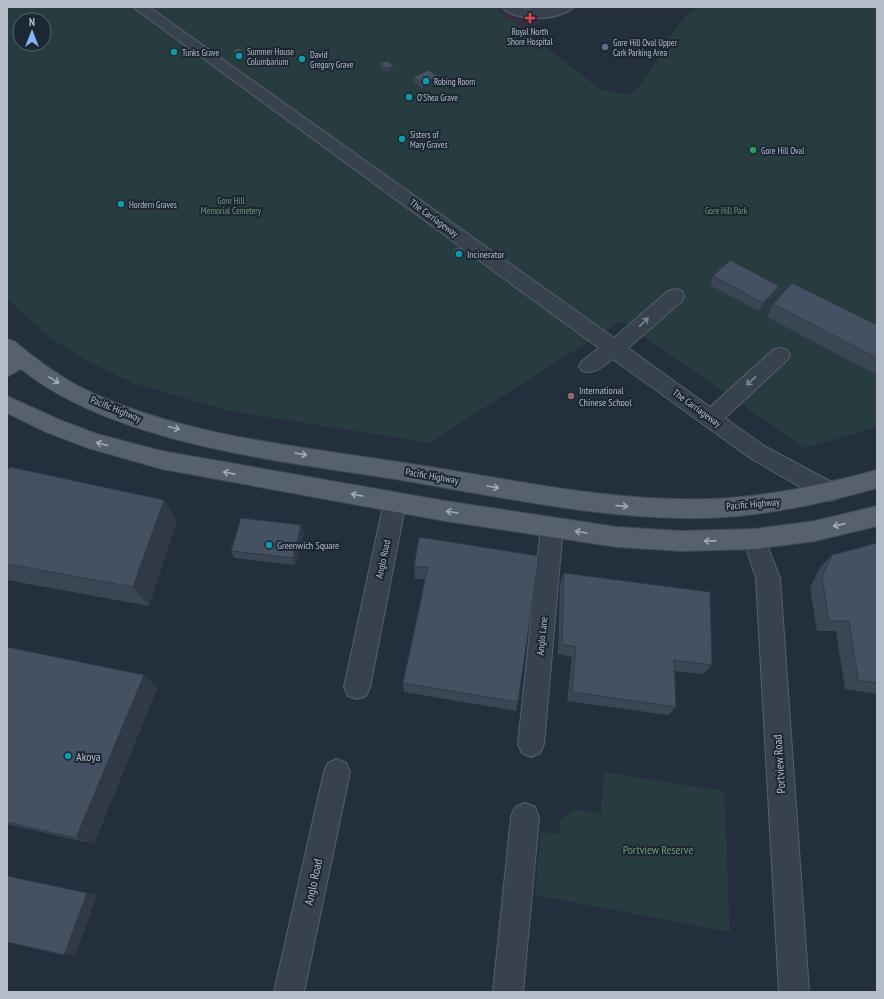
<svg xmlns="http://www.w3.org/2000/svg" width="884" height="999" font-family="'PT Sans Narrow',sans-serif">
<rect width="100%" height="100%" fill="#242f3e"/>
<!-- medical -->
<path fill="#32303f" d="M 494,7 L 584,7 L 522,29 Z"/>
<!-- green -->
<path fill="#263c3f" fill-rule="evenodd" d="M 7,7 L 494,7 L 600,89 L 628,95 L 639,86 L 661,55 L 667,39 L 689,12 L 698,7 L 877,7 L 877,423 L 871,429 L 805,448 L 621,321 L 429,443 L 225,410 L 136,384 L 89,362 L 50,338 L 7,298 ZM 20,20 L 44,20 L 44,44 L 20,44 Z
M 604,772 L 724,791 L 730,932 L 535,895 L 541,832 L 561,834 L 560,821 L 572,809 L 601,813 Z"/>
<g fill="none" stroke-linecap="round" stroke-linejoin="round">
<defs>
<path id="minor" d="M 133,7 L 149,7 L 614,338 L 668,291 L 675,289 L 682,291 L 684,296 L 682,301 L 628,348 L 710,407 L 773,350 L 780,348 L 787,350 L 790,355 L 787,360 L 725,418 L 764,446 L 837,485 L 840,492 L 837,499 L 829,501 L 821,499 L 750,458 L 613,359 C 603,366 595,375 582,371 L 579,366 L 582,361 L 599,348 Z
M 502,7 L 519,7 L 530,10 L 552,7 L 573,7 C 563,21 513,22 502,7 Z
M 395,493 L 403,495 L 406,502 L 370,687 L 366,696 L 357,699 L 348,696 L 344,687 L 384,502 L 387,495 Z
M 552,517 L 560,520 L 563,527 L 544,744 L 540,753 L 531,757 L 522,753 L 518,744 L 541,527 L 544,520 Z
M 754,529 L 762,532 L 780,578 L 809,992 L 779,992 L 756,578 L 743,539 L 746,532 Z
M 337,759 L 346,763 L 350,772 L 304,992 L 274,992 L 324,772 L 328,763 Z
M 525,803 L 535,807 L 539,817 L 523,992 L 493,992 L 511,817 L 515,807 Z"/>
<path id="major" d="M 7,339 L 14,341 C 36,359 58,376 84,389 C 184,438 315,448 424,466 C 519,481 613,502 709,499 C 767,497 821,485 877,470 L 877,488 C 821,504 766,516 707,518 C 608,520 511,499 413,482 C 293,462 118,447 21,369 L 7,377 Z
M 7,396 L 60,420 L 97,434 L 162,451 L 445,501 L 617,527 L 681,531 L 754,529 L 815,521 L 877,506 L 877,526 L 815,541 L 754,549 L 681,551 L 617,547 L 445,521 L 162,469 L 88,448 L 46,432 L 7,413 Z"/>
</defs>
<!-- minor casing -->
<use href="#minor" stroke="#565f6c" stroke-width="2"/>
<!-- major casing -->
<use href="#major" stroke="#414a57" stroke-width="2"/>
<!-- minor -->
<use href="#minor" fill="#38414e" fill-rule="evenodd"/>
<!-- major -->
<use href="#major" fill="#56606e" fill-rule="evenodd"/>
</g>
<!-- wall -->
<path fill="#3b4654" d="M 521,7 L 550,7 L 531,10 Z
M 232,52 L 244,56 L 238,59 L 233,56 Z
M 380,63 L 394,66 L 394,70 L 388,73 L 381,68 Z
M 438,76 L 438,81 L 423,88 L 413,82 L 413,77 Z
M 465,249 L 465,254 L 457,258 L 453,255 L 453,250 Z
M 713,276 L 779,286 L 775,294 L 759,311 L 710,285 Z
M 773,304 L 877,325 L 877,375 L 767,317 Z
M 7,472 L 177,521 L 149,606 L 7,580 Z
M 301,525 L 304,532 L 295,565 L 234,558 L 231,551 Z
M 419,537 L 518,702 L 516,711 L 404,692 L 403,683 L 425,579 L 415,579 L 414,567 Z
M 877,543 L 877,694 L 845,689 L 836,631 L 817,631 L 810,588 L 820,567 L 832,555 Z
M 564,573 L 712,665 L 703,674 L 674,671 L 676,707 L 668,715 L 567,701 L 572,657 L 558,654 L 560,585 Z
M 7,647 L 144,675 L 157,688 L 94,844 L 7,824 Z
M 7,876 L 97,895 L 75,955 L 7,942 Z"/>
<!-- shaded-wall -->
<path fill="#303945" d="M 532,7 L 550,7 L 531,10 Z
M 243,51 L 244,56 L 238,59 L 237,54 Z
M 394,66 L 394,70 L 388,73 L 387,68 Z
M 438,76 L 438,81 L 423,88 L 423,84 Z
M 465,249 L 465,254 L 457,258 L 458,254 Z
M 779,286 L 775,294 L 759,311 L 763,303 Z
M 164,500 L 177,521 L 149,606 L 133,587 Z
M 301,525 L 304,532 L 295,565 L 293,558 Z
M 144,675 L 157,688 L 94,844 L 76,838 Z
M 87,893 L 97,895 L 75,955 L 64,955 Z"/>
<!-- building -->
<path fill="#455162" stroke="#303945" d="M 238,48 L 243,51 L 237,54 L 232,52 Z
M 387,61 L 394,66 L 387,68 L 380,63 Z
M 428,70 L 438,76 L 423,84 L 413,77 Z
M 460,246 L 465,249 L 458,254 L 453,250 Z
M 730,260 L 779,286 L 763,303 L 713,276 Z
M 792,283 L 877,325 L 877,358 L 773,304 Z
M 10,467 L 164,500 L 133,587 L 7,564 L 7,472 Z
M 241,518 L 301,525 L 293,558 L 231,551 Z
M 419,537 L 539,556 L 518,702 L 403,683 L 428,567 L 414,567 Z
M 877,543 L 877,683 L 858,680 L 849,621 L 829,621 L 822,577 L 832,555 Z
M 564,573 L 710,592 L 712,665 L 674,660 L 676,707 L 572,692 L 576,647 L 562,644 Z
M 7,647 L 144,675 L 76,838 L 7,822 Z
M 7,876 L 87,893 L 64,955 L 7,942 Z"/>
<!-- one-way arrows -->
<defs><path id="oneway-shaft" d="M-6 0H5M1.5-3L5.5 0L1.5 3" fill="none" stroke-width="1.6" stroke-linecap="round" stroke-linejoin="round"/></defs>
<g stroke="#7c8592">
<use href="#oneway-shaft" transform="translate(644 322) rotate(-44)"/>
<use href="#oneway-shaft" transform="translate(751 381) rotate(137)"/>
</g>
<g stroke="#a1aab7">
<use href="#oneway-shaft" transform="translate(54 380) rotate(31)"/>
<use href="#oneway-shaft" transform="translate(174 428) rotate(14)"/>
<use href="#oneway-shaft" transform="translate(102 444) rotate(-165)"/>
<use href="#oneway-shaft" transform="translate(301 454) rotate(10)"/>
<use href="#oneway-shaft" transform="translate(229 473) rotate(-169)"/>
<use href="#oneway-shaft" transform="translate(493 487) rotate(10)"/>
<use href="#oneway-shaft" transform="translate(357 495) rotate(-170)"/>
<use href="#oneway-shaft" transform="translate(622 506) rotate(4)"/>
<use href="#oneway-shaft" transform="translate(452 512) rotate(-171)"/>
<use href="#oneway-shaft" transform="translate(839 525) rotate(167)"/>
<use href="#oneway-shaft" transform="translate(581 532) rotate(-171)"/>
<use href="#oneway-shaft" transform="translate(710 541) rotate(179)"/>
</g>
<!-- markers -->
<path fill="#e0444e" stroke="#1d2633" stroke-width="1.5" d="M528 12h4v4h4v4h-4v4h-4v-4h-4v-4h4z"/>
<circle fill="#5c6f8a" stroke="#1d2633" stroke-width="1.5" cx="605" cy="47" r="4"/>
<g fill="#0f9aa8" stroke="#1d2633" stroke-width="1.5">
<circle cx="174" cy="52" r="4"/>
<circle cx="239" cy="56" r="4"/>
<circle cx="302" cy="59" r="4"/>
<circle cx="426" cy="81" r="4"/>
<circle cx="409" cy="97" r="4"/>
<circle cx="402" cy="139" r="4"/>
<circle cx="121" cy="204" r="4"/>
<circle cx="459" cy="254" r="4"/>
<circle cx="269" cy="545" r="4"/>
<circle cx="68" cy="756" r="4"/>
</g>
<circle fill="#2e9e5b" stroke="#1d2633" stroke-width="1.5" cx="753" cy="150" r="4"/>
<circle fill="#8d6e63" stroke="#1d2633" stroke-width="1.5" cx="571" cy="396" r="4"/>
<g text-anchor="middle" dominant-baseline="central" stroke-width="4" stroke-linejoin="round" paint-order="stroke">
<!-- far-poi labels -->
<g font-size="9" fill="#b4bcc9" stroke="#1d2633" text-anchor="start">
<text x="530" y="31" text-anchor="middle">Royal North<tspan x="530" dy="10">Shore Hospital</tspan></text>
<text x="613" y="42">Gore Hill Oval Upper<tspan x="613" dy="10">Cark Parking Area</tspan></text>
<text x="247" y="51">Summer House<tspan x="247" dy="10">Columbarium</tspan></text>
<text x="182" y="52">Tunks Grave</text>
<text x="310" y="54">David<tspan x="310" dy="10">Gregory Grave</tspan></text>
<text x="434" y="81">Robing Room</text>
<text x="417" y="97">O'Shea Grave</text>
<text x="410" y="134">Sisters of<tspan x="410" dy="10">Mary Graves</tspan></text>
<text x="761" y="150">Gore Hill Oval</text>
<text x="129" y="204">Hordern Graves</text>
</g>
<!-- far-park labels -->
<g font-size="9" fill="#6b9a76" stroke="#1d2633">
<text x="231" y="200">Gore Hill<tspan x="231" dy="10">Memorial Cemetery</tspan></text>
<text x="726" y="210">Gore Hill Park</text>
</g>
<!-- street labels -->
<g font-size="10" fill="#b4bcc9" stroke="#1d2633">
<text transform="translate(434 218) rotate(36)">The Carriageway</text>
<text transform="translate(697 408) rotate(36)">The Carriageway</text>
<text transform="translate(116 409) rotate(22)">Pacific Highway</text>
<text transform="translate(432 476) rotate(10)">Pacific Highway</text>
<text transform="translate(753 504) rotate(-5)">Pacific Highway</text>
<text transform="translate(383 559) rotate(-78)">Anglo Road</text>
<text transform="translate(542 636) rotate(-84)">Anglo Lane</text>
</g>
<!-- poi labels -->
<g font-size="10" fill="#b4bcc9" stroke="#1d2633" text-anchor="start">
<text x="467" y="254">Incinerator</text>
<text x="579" y="390">International<tspan x="579" dy="12">Chinese School</tspan></text>
<text x="277" y="545">Greenwich Square</text>
</g>
<!-- near-poi labels -->
<g font-size="12" fill="#b4bcc9" stroke="#1d2633" text-anchor="start">
<text x="76" y="756">Akoya</text>
</g>
<!-- near-street labels -->
<g font-size="12" fill="#b4bcc9" stroke="#1d2633">
<text transform="translate(779 764) rotate(-94)">Portview Road</text>
<text transform="translate(313 882) rotate(-78)">Anglo Road</text>
</g>
<!-- near-park labels -->
<g font-size="12" fill="#6b9a76" stroke="#1d2633">
<text x="658" y="849">Portview Reserve</text>
</g>
</g>
<!-- border -->
<rect width="884" height="999" fill="none" stroke="#b4bcc9" stroke-width="16"/>
<!-- north arrow -->
<g transform="translate(32 32)"><circle r="19" fill="#1d2633" stroke="#59626f"/>
<path d="M0-3L7 15L0 10L-7 15Z" fill="#8ab4f8"/>
<text y="-6" font-size="11" font-weight="bold" text-anchor="middle" fill="#b4bcc9">N</text>
</g>
</svg>
